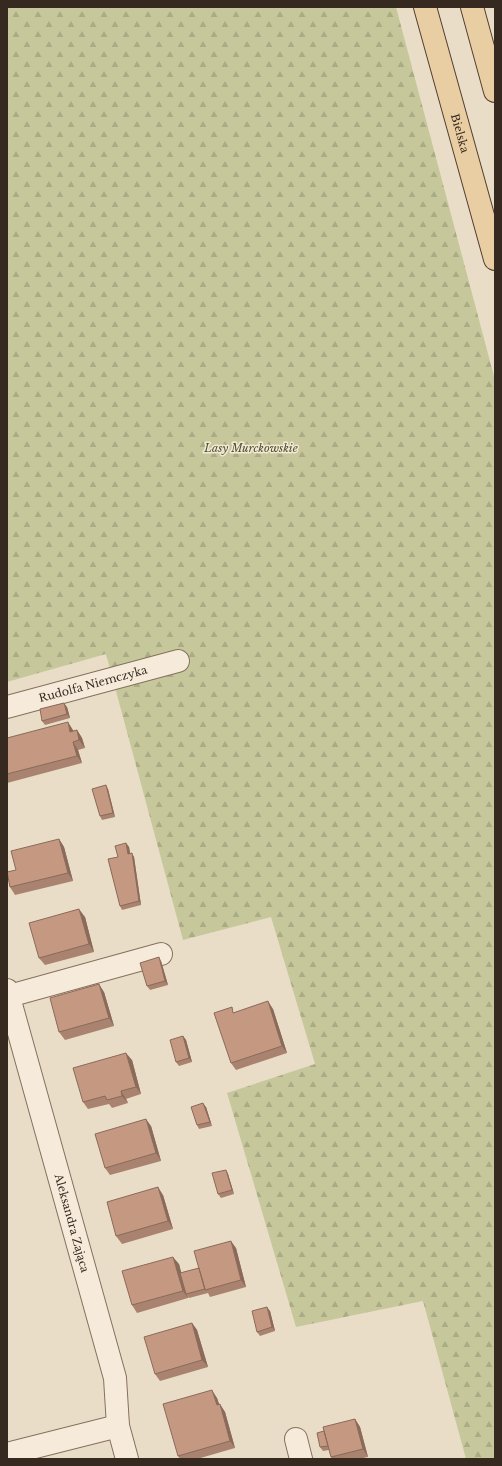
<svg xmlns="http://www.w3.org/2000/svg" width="502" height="1466" font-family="'Libre Baskerville',serif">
<defs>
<pattern id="forest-firs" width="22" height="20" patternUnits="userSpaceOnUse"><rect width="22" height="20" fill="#c6c89c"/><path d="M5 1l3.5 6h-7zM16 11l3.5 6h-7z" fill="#abac86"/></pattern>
</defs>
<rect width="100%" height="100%" fill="#eaddc7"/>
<!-- forest -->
<path fill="url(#forest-firs)" d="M 7,7 L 396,7 L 495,380 L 495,1459 L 466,1459 L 423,1301 L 296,1327 L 227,1093 L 315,1064 L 271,917 L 183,940 L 106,654 L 7,682 Z"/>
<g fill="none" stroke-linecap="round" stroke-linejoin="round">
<defs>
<g id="street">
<path id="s1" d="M 7,707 L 178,661"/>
<path id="s2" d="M 7,990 L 115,1378 L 118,1426 L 127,1459"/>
<path d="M 9,996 L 161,954"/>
<path d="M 296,1439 L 301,1459"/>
<path d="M 7,1454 L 118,1426"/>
</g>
<g id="primary">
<path id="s3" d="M 425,7 L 495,259"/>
<path d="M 472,7 L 495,91"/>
</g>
</defs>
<!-- street casing -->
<use href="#street" stroke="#85705e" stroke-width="24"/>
<!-- primary casing -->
<use href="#primary" stroke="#533f32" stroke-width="24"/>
<!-- street -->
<use href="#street" stroke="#f6ebda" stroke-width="22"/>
<!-- primary -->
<use href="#primary" stroke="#eacea3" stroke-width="22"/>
</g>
<!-- wall -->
<path fill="#a9836f" d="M 67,707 L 70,718 L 45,725 L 42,721 Z
M 73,730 L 73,731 L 77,730 L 82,738 L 85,748 L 78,750 L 82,763 L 7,783 L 7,738 Z
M 108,789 L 115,817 L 102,820 L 100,816 Z
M 59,839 L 64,847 L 73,881 L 15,895 L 10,887 Z
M 126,843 L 129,847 L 130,853 L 134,857 L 141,905 L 122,910 L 120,906 L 118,857 Z
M 85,917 L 94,952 L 45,965 L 39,958 Z
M 161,961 L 168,985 L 150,990 L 147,986 Z
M 104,992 L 114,1026 L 65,1040 L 59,1032 Z
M 273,1009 L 287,1053 L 236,1070 L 231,1063 L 235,1012 Z
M 183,1036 L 186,1040 L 192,1062 L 179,1066 L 176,1062 Z
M 132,1060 L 141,1094 L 126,1099 L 128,1103 L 112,1108 L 109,1104 L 88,1109 L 83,1102 Z
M 206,1107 L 212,1126 L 199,1129 L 197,1125 Z
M 151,1126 L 161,1161 L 110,1175 L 105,1168 Z
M 226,1170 L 228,1174 L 234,1194 L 221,1198 L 218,1194 Z
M 163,1195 L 173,1229 L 122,1244 L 116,1236 Z
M 236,1248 L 246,1287 L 210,1297 L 208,1293 L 189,1298 L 188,1297 L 188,1298 L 137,1313 L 132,1305 L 179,1264 L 181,1273 L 199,1268 Z
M 270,1311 L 275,1331 L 260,1336 L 257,1332 Z
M 192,1323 L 197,1330 L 208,1367 L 160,1381 L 155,1374 Z
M 217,1398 L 219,1404 L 225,1412 L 235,1448 L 197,1459 L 180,1459 L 178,1456 Z
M 355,1419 L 360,1427 L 368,1457 L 358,1459 L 332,1459 L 331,1457 L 329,1450 L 323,1451 L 320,1447 L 324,1431 Z"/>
<!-- shaded-wall -->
<path fill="#8a6a5a" d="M 64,703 L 67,707 L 70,718 L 67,714 Z
M 68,722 L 73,730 L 76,740 L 70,732 Z
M 77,730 L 82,738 L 85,748 L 79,740 Z
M 73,742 L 78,750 L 82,763 L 77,756 Z
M 106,785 L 108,789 L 115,817 L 113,813 Z
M 59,839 L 64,847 L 73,881 L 68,873 Z
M 126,843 L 129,847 L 131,858 L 128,854 Z
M 132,853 L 134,857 L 141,905 L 139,901 Z
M 79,909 L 85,917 L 94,952 L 89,944 Z
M 159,957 L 161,961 L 168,985 L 165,981 Z
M 99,984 L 104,992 L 114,1026 L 109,1018 Z
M 268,1001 L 273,1009 L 287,1053 L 282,1046 Z
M 183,1036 L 186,1040 L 192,1062 L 189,1058 Z
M 126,1053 L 132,1060 L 141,1094 L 136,1087 Z
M 121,1091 L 126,1099 L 128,1103 L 122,1096 Z
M 203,1103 L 206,1107 L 212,1126 L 210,1122 Z
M 146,1119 L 151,1126 L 161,1161 L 156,1153 Z
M 226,1170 L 228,1174 L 234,1194 L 232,1190 Z
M 158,1187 L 163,1195 L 173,1229 L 168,1221 Z
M 231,1241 L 236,1248 L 246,1287 L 241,1280 Z
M 173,1257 L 179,1264 L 187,1294 L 186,1294 L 188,1298 L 183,1291 Z
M 267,1307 L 270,1311 L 275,1331 L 272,1327 Z
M 192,1323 L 197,1330 L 208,1367 L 202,1360 Z
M 212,1390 L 217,1398 L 222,1413 L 217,1405 Z
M 220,1404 L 225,1412 L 235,1448 L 230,1441 Z
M 355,1419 L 360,1427 L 368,1457 L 363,1449 Z"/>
<!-- building -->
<path fill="#c59881" stroke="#8a6a5a" d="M 64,703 L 67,714 L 42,721 L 40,709 Z
M 68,722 L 70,732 L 77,730 L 79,740 L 73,742 L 77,756 L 7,774 L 7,738 Z
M 106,785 L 113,813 L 100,816 L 92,789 Z
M 59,839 L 68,873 L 10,887 L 7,872 L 16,870 L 11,851 Z
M 126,843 L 128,854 L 132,853 L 139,901 L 120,906 L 108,859 L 118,857 L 115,846 Z
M 79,909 L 89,944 L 39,958 L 29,923 Z
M 159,957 L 165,981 L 147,986 L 140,963 Z
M 99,984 L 109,1018 L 59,1032 L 50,998 Z
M 268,1001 L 282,1046 L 231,1063 L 214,1013 L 232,1007 L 233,1013 Z
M 183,1036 L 189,1058 L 176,1062 L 170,1040 Z
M 126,1053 L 136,1087 L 121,1091 L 122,1096 L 107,1100 L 105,1096 L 83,1102 L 73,1068 Z
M 203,1103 L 210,1122 L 197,1125 L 191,1107 Z
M 146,1119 L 156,1153 L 105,1168 L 95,1134 Z
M 226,1170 L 232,1190 L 218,1194 L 212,1173 Z
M 158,1187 L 168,1221 L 116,1236 L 107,1202 Z
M 231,1241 L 241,1280 L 205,1290 L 194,1251 Z
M 173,1257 L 183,1291 L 132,1305 L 122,1271 Z
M 199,1268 L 205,1289 L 186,1294 L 180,1273 Z
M 267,1307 L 272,1327 L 257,1332 L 252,1311 Z
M 192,1323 L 202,1360 L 155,1374 L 144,1337 Z
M 212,1390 L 217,1405 L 220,1404 L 230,1441 L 178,1456 L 163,1404 Z
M 355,1419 L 363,1449 L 331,1457 L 323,1427 Z
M 324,1431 L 328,1446 L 320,1447 L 317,1433 Z"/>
<g text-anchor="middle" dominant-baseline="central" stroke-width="3" stroke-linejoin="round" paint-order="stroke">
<!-- street labels -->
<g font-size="11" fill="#362920" stroke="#f3e8d6">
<text stroke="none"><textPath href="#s3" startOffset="131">Bielska</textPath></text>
<text stroke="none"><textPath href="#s1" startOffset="89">Rudolfa Niemczyka</textPath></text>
<text stroke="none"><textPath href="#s2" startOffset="242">Aleksandra Zająca</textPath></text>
</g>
<!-- park labels -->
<g font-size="11" font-style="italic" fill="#4a5129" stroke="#f3e8d6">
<text x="251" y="448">Lasy Murckowskie</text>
</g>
</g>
<!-- border -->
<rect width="502" height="1466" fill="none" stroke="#362920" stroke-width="16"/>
</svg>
